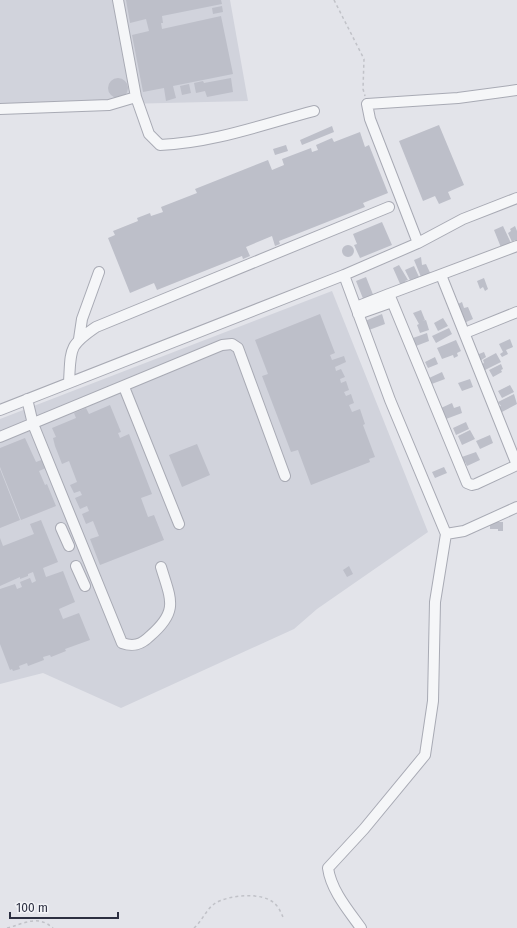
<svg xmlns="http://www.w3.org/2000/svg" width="517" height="928" font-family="'Fira Sans',sans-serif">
<rect width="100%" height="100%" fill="#e3e4ea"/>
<!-- built -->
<path fill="#d1d3dc" d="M 0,0 L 230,0 L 248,101 L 0,107 Z
M 332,291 L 428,532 L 317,609 L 294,629 L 121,708 L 43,673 L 0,684 L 0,419 Z"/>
<!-- building -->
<path fill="#bdbfc9" d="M 126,0 L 221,0 L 222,4 L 162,16 L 163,23 L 161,23 L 162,29 L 221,16 L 233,74 L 173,86 L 176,98 L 166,101 L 164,88 L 143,92 L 132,35 L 149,31 L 146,19 L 130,23 Z
M 222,6 L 223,12 L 213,14 L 212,8 Z
M 231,78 L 233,92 L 207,97 L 205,91 L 196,93 L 194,83 L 203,81 L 204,83 Z
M108 88a10 10 0 1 1 20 0a10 10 0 1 1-20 0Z
M 189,84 L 191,93 L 182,95 L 180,86 Z
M 439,125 L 464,185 L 448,192 L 451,199 L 439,204 L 435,196 L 423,201 L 399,141 Z
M 332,126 L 334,132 L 302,145 L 300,140 Z
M 360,132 L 365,147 L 369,145 L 388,193 L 363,203 L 365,207 L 279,241 L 280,244 L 275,246 L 272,236 L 246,247 L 250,256 L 243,259 L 242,256 L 157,290 L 154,283 L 130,293 L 108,238 L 115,235 L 113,231 L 138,221 L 137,218 L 150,213 L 151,216 L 163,212 L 161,207 L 197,193 L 195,189 L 268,160 L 272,170 L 284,165 L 282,159 L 311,148 L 312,152 L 318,150 L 316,145 L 332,138 L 334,142 Z
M 286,145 L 288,151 L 275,155 L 273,149 Z
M 382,222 L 392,245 L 360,258 L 354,245 L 357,244 L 353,234 Z
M 503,226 L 511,243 L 502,250 L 494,230 Z
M 515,226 L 517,231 L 517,244 L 515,240 L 512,242 L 508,233 L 511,231 L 510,229 Z
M342 251a6 6 0 1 1 12 0a6 6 0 1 1-12 0Z
M 421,257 L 422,265 L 426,264 L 432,277 L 421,277 L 414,260 Z
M 399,265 L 408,280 L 405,281 L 407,283 L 401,286 L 393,268 Z
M 414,266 L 419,277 L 410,280 L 405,270 Z
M 366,277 L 374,297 L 364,301 L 356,281 Z
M 484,278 L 488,289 L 485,291 L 483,287 L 480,289 L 477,281 Z
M 462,302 L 464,308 L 468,307 L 473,319 L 464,323 L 456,305 Z
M 421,310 L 425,320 L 422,321 L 426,320 L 429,330 L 420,333 L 417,325 L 419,324 L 413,313 Z
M 320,314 L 335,353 L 330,355 L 332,360 L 344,356 L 346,362 L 335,367 L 336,371 L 341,369 L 345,377 L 340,379 L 341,383 L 346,381 L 349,390 L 344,392 L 346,396 L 351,394 L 354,403 L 349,405 L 352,412 L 360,409 L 365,424 L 363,425 L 375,457 L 369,459 L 370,462 L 311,485 L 298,450 L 291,452 L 262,376 L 268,374 L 255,340 Z
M 382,314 L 385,324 L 369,330 L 365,321 Z
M 443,318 L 448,326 L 438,331 L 434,323 Z
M 449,328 L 452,334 L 436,343 L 432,336 Z
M 427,333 L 429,341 L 416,346 L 413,338 Z
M 510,339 L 513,347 L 506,350 L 508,354 L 502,357 L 500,354 L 503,352 L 499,344 Z
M 456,340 L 461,351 L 457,353 L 458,356 L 454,358 L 453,355 L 442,359 L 437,348 Z
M 484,352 L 486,357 L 478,362 L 474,356 Z
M 496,353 L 501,362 L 483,371 L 480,365 L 484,363 L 483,360 Z
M 435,357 L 438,364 L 428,368 L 425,362 Z
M 501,364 L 503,369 L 501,370 L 502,372 L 493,377 L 489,370 Z
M 442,372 L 445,379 L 429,385 L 427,379 Z
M 470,379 L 473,387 L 462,391 L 458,383 Z
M 510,385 L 514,392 L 502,398 L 498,391 Z
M 514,394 L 517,404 L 500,413 L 498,407 L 501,406 L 498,402 Z
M 452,403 L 454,408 L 460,406 L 462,413 L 446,419 L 441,408 Z
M 110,405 L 121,432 L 118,433 L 120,438 L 129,434 L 152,494 L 141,498 L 148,517 L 154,515 L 164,540 L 100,565 L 90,539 L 99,536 L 93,521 L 86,524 L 82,514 L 89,511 L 87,506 L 80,509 L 75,498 L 82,495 L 80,491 L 74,493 L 70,485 L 77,482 L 69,461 L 62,464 L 55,446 L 53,438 L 56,437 L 52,428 L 76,418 L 74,413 L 86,408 L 89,414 Z
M 466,422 L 469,429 L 456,435 L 453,428 Z
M 470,430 L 475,439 L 462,445 L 458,436 Z
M 490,435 L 493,443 L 480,449 L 476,441 Z
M 25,438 L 36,462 L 44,459 L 48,467 L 39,471 L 45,485 L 47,484 L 56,506 L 21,520 L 0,467 L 0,448 Z
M 197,444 L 210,475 L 182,487 L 169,455 Z
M 476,452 L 480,460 L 467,466 L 465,462 L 461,463 L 459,458 Z
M 444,467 L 447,473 L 435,478 L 432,472 Z
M 0,469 L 20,520 L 0,528 Z
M 41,520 L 58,562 L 43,568 L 46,577 L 63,571 L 75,602 L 59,609 L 63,619 L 79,613 L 90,640 L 65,649 L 66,651 L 51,657 L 50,655 L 43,657 L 44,660 L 28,666 L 27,663 L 19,666 L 20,669 L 13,671 L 12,669 L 10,670 L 0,644 L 0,589 L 15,584 L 17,589 L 22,587 L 20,582 L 30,578 L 32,583 L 36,581 L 33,572 L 28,574 L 28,576 L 20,579 L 20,577 L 0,586 L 0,538 L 3,546 L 34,534 L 30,524 Z
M 490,522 L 503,522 L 503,531 L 498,531 L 498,529 L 490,529 Z
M 349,566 L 353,574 L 347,577 L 343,570 Z"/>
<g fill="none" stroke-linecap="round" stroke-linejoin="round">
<defs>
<path id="minor" d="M 118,0 L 136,97 L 149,134 L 160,145 C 213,143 264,124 314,111
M 0,109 L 109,105 L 136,97
M 418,243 L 370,119 L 367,104 L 458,98 L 517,90
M 517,246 L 389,294 L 467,483 L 472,485 L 476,484 L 517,465
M 344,275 L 390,400 L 446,534 L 435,602 L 433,701 L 425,755 L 364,829 L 328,868 C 331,890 348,910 361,928
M 441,275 L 517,465
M 356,307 L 389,294
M 358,314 L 392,302
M 465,333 L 517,312
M 79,339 L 82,319 L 99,272
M 69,382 C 71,349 68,346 96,327 L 389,207
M 124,387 L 179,524
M 27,399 L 33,424 L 122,643 C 133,647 141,645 150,636 C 179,611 171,600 161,567
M 0,410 L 344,275 L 418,243 L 463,219 L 517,198
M 0,437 L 222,345 L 232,344 L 238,348 L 285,476
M 61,528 L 69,546
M 446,534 L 464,531 L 517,507
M 76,566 L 85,586"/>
</defs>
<!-- minor casing -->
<use href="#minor" stroke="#a8aab4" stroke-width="12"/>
<!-- path -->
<path stroke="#c1c2c8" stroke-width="1.5" stroke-dasharray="3 3" stroke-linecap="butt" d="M 334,0 L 364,59 L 363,89 L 365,96
M 7,928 C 24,924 37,914 53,928
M 194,928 C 202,921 206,910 214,904 C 227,895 263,891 275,904 C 279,907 281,913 283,917"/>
<!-- minor -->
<use href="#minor" stroke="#f5f6f8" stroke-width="10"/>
</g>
<!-- scale -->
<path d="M10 912v6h108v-6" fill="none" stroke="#2c2f41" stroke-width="2"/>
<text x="16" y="912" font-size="12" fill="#2c2f41" stroke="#f2f3f7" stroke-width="3" paint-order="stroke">100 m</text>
</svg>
